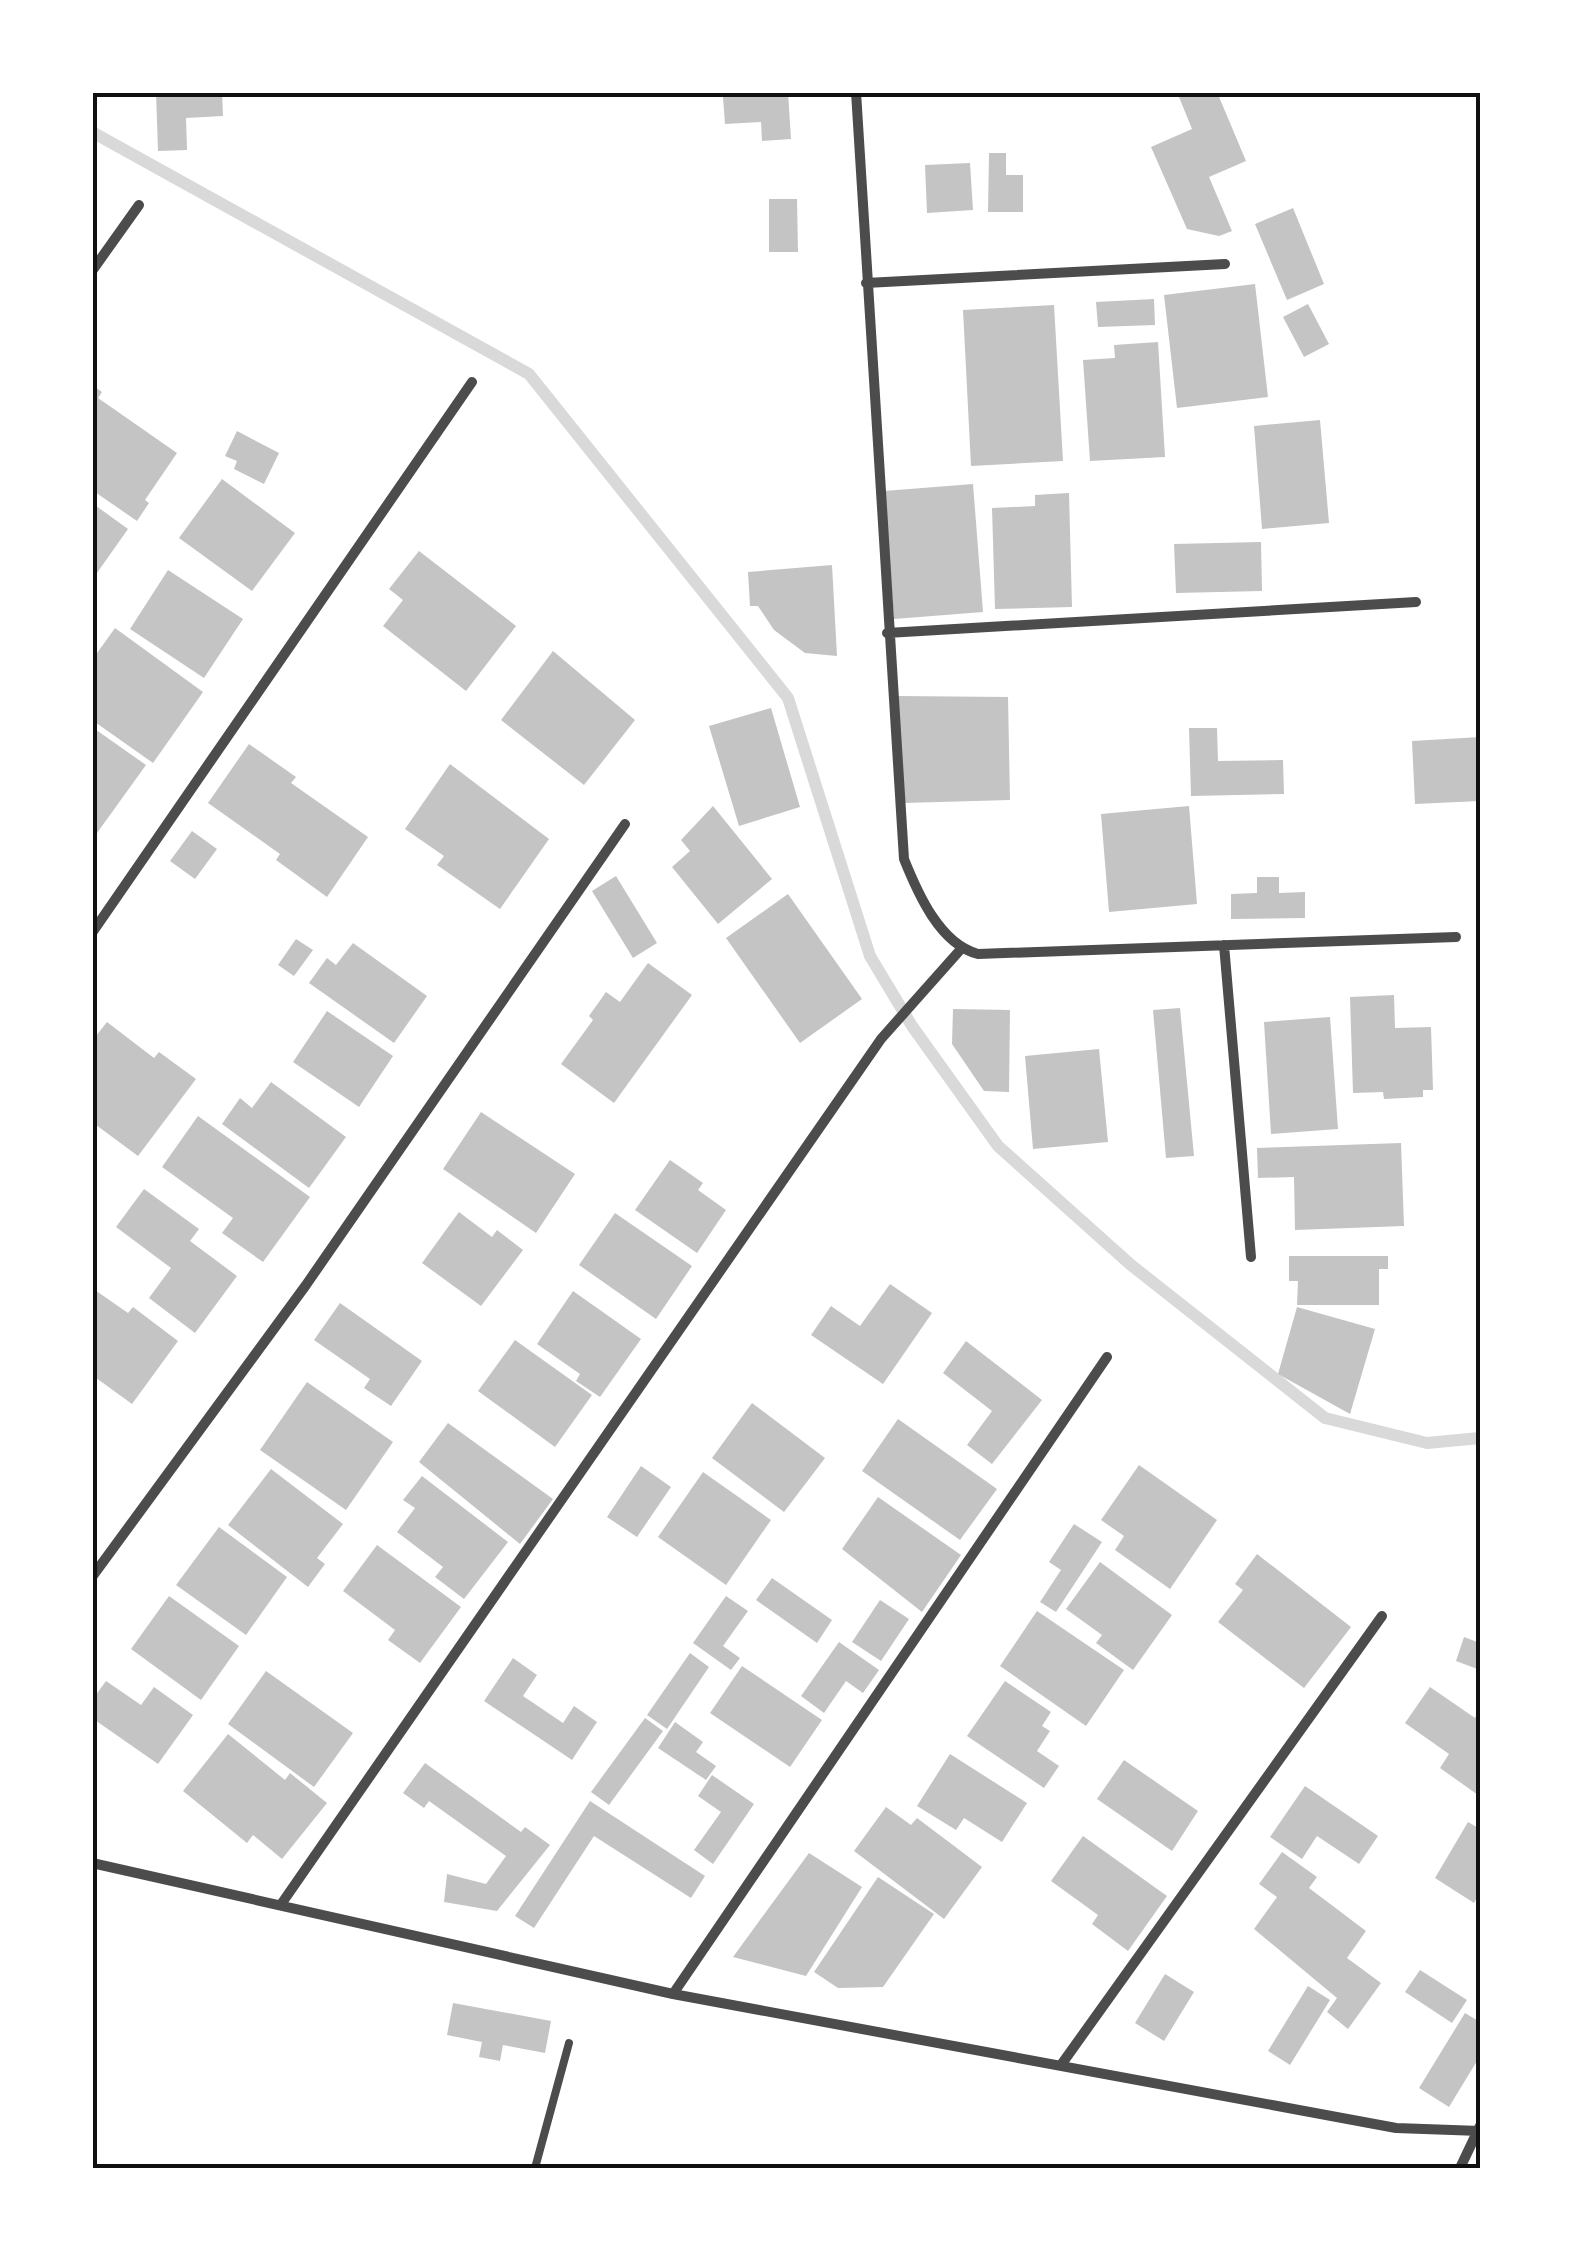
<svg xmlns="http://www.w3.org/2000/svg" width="1573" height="2261" font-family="'Sofia Sans Condensed',sans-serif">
<rect width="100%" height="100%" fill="#fff"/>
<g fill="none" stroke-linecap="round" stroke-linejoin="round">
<!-- stream -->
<path stroke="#d9d9d9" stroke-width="12" d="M 92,132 L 529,374 L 788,698 L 870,956 L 912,1026 L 998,1146 L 1131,1265 L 1325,1418 L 1427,1443 L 1480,1438"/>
</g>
<!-- building -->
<path fill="#c4c4c4" d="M 156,92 L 222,92 L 223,116 L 186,118 L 187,150 L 158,151 Z
M 759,92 L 788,92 L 791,139 L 762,141 L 761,122 L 725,124 L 723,97 Z
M 1177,92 L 1217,92 L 1246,161 L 1209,177 L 1232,231 L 1219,236 L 1187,229 L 1151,147 L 1192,129 Z
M 989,153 L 1006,153 L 1006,175 L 1023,175 L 1023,212 L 988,212 Z
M 970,163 L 973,210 L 927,213 L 925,165 Z
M 769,199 L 797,199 L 798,252 L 769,252 Z
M 1293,208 L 1324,284 L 1287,300 L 1255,224 Z
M 1255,284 L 1268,397 L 1177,408 L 1164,295 Z
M 1154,299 L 1155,325 L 1098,327 L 1096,302 Z
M 1308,304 L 1329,344 L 1304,357 L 1283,317 Z
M 1054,305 L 1063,461 L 971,466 L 963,310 Z
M 1158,342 L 1165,457 L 1090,461 L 1083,360 L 1115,358 L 1114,345 Z
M 92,385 L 102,392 L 98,398 L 177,453 L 145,500 L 149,503 L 137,521 L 92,490 Z
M 1320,420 L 1329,523 L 1262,529 L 1254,426 Z
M 237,431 L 279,453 L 264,484 L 234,469 L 237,461 L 225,456 Z
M 222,479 L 295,533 L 252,591 L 179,538 Z
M 973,484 L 983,612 L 894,619 L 884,491 Z
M 1069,493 L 1072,607 L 995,609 L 992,508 L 1035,506 L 1035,495 Z
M 92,503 L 128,529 L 92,580 Z
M 1261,542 L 1262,591 L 1176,593 L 1174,544 Z
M 419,551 L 516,626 L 466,691 L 383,626 L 403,600 L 389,589 Z
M 832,565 L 837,656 L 805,653 L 774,630 L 758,606 L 750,606 L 748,572 Z
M 168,570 L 243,619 L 204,678 L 130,629 Z
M 115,628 L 203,692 L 153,763 L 92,720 L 92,660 Z
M 553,651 L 635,720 L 584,785 L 501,720 Z
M 898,696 L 1008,697 L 1010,800 L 904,803 Z
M 771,708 L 800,807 L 739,826 L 709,726 Z
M 92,727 L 146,765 L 97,833 L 92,830 Z
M 1189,728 L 1217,728 L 1218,761 L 1283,760 L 1284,794 L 1191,796 Z
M 1480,737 L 1480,801 L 1415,804 L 1412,741 Z
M 249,744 L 296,777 L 291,783 L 368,837 L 327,897 L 276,860 L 280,854 L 208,803 Z
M 450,764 L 549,839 L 500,909 L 437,865 L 444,856 L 405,829 Z
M 713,806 L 772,879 L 718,924 L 672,867 L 690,851 L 681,840 Z
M 1189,806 L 1197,904 L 1109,912 L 1101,814 Z
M 192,831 L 217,849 L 195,879 L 170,861 Z
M 616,876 L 657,943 L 633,958 L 592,891 Z
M 1257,877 L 1279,877 L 1279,893 L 1305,892 L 1305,918 L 1231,919 L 1231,894 L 1257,893 Z
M 788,894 L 862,999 L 800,1043 L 726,938 Z
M 296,939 L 313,950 L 294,976 L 278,965 Z
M 353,943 L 427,996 L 394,1043 L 309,983 L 327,958 L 336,965 Z
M 648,963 L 692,995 L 614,1103 L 561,1064 L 593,1020 L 589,1016 L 606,992 L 620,1002 Z
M 1394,995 L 1395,1028 L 1431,1027 L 1433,1090 L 1423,1090 L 1423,1097 L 1384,1099 L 1383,1092 L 1353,1093 L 1350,997 Z
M 1180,1008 L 1194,1156 L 1166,1158 L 1153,1010 Z
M 953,1009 L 1010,1010 L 1009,1092 L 984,1091 L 952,1044 Z
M 327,1011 L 393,1056 L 359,1107 L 293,1062 Z
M 1330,1017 L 1338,1129 L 1271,1134 L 1264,1022 Z
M 107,1022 L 154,1058 L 159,1052 L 196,1079 L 138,1156 L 92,1122 L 92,1041 Z
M 1099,1049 L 1108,1142 L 1033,1149 L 1025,1056 Z
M 271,1082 L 346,1137 L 309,1188 L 222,1124 L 240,1098 L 252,1108 Z
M 481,1112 L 575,1174 L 536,1233 L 443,1169 Z
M 198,1116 L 310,1197 L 263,1262 L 222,1233 L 233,1218 L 162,1167 Z
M 1401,1143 L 1404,1226 L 1295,1230 L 1294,1177 L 1258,1178 L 1257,1148 Z
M 670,1160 L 703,1183 L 698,1190 L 726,1210 L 697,1253 L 635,1210 Z
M 144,1189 L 199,1229 L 190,1241 L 237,1276 L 195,1333 L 149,1298 L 171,1268 L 116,1227 Z
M 459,1212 L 492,1237 L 497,1230 L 523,1250 L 481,1306 L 422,1263 Z
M 615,1213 L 692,1266 L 656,1319 L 579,1265 Z
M 1289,1256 L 1388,1256 L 1388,1269 L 1379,1269 L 1379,1305 L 1297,1305 L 1298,1281 L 1289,1281 Z
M 890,1284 L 932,1313 L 883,1384 L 811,1335 L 831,1306 L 860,1326 Z
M 92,1288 L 128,1313 L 133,1307 L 178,1341 L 132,1404 L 92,1375 Z
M 573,1291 L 641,1339 L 600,1397 L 576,1381 L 580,1374 L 537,1344 Z
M 340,1303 L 422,1361 L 391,1406 L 364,1388 L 370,1379 L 314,1340 Z
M 1297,1307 L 1375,1329 L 1350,1414 L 1278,1374 Z
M 515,1340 L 592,1395 L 555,1447 L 478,1391 Z
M 966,1341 L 1042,1400 L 992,1464 L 967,1445 L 992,1411 L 943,1373 Z
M 307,1382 L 393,1442 L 346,1510 L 260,1450 Z
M 752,1403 L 825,1458 L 784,1512 L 712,1458 Z
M 898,1419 L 997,1489 L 960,1540 L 862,1471 Z
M 448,1423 L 553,1499 L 520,1544 L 419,1462 Z
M 1139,1465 L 1217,1520 L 1170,1589 L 1115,1550 L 1124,1536 L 1101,1520 Z
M 641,1466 L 671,1487 L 637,1537 L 607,1517 Z
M 271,1469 L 343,1524 L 317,1558 L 325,1564 L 308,1587 L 228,1525 Z
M 703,1472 L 771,1520 L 726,1585 L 658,1537 Z
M 422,1476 L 508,1542 L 464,1599 L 435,1577 L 443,1567 L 397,1532 L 415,1508 L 403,1500 Z
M 878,1497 L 961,1555 L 922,1612 L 842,1549 Z
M 1074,1524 L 1102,1542 L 1056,1612 L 1040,1602 L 1061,1570 L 1049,1562 Z
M 219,1527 L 287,1577 L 246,1635 L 176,1585 Z
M 377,1545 L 461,1607 L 420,1663 L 388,1640 L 395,1630 L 343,1591 Z
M 1257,1554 L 1351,1627 L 1304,1688 L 1218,1622 L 1243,1590 L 1235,1584 Z
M 1100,1562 L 1172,1615 L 1133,1670 L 1096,1643 L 1102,1635 L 1066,1609 Z
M 772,1578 L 832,1620 L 817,1643 L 756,1600 Z
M 169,1596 L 239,1646 L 201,1700 L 131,1649 Z
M 726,1596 L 748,1611 L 723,1646 L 740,1658 L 731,1670 L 693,1643 Z
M 880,1600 L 909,1619 L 881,1661 L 852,1642 Z
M 1037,1611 L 1124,1670 L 1086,1726 L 1000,1666 Z
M 1464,1637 L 1480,1643 L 1480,1670 L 1456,1661 Z
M 839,1642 L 879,1670 L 863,1693 L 846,1681 L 824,1713 L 801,1696 Z
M 690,1653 L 709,1667 L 667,1729 L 647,1715 Z
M 513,1658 L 537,1675 L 523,1696 L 563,1723 L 574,1706 L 597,1722 L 572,1760 L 484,1701 Z
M 742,1666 L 822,1720 L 790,1767 L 710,1713 Z
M 266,1671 L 353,1733 L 314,1787 L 228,1724 Z
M 106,1681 L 141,1705 L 154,1687 L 193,1715 L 158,1764 L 92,1718 L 92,1700 Z
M 1005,1681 L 1051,1712 L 1042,1726 L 1050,1731 L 1037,1751 L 1059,1766 L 1044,1788 L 967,1736 Z
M 1430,1687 L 1475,1718 L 1480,1709 L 1478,1795 L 1440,1768 L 1449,1754 L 1405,1723 Z
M 645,1718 L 663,1731 L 609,1805 L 591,1792 Z
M 675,1722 L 703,1742 L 696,1752 L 716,1766 L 706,1780 L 658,1748 Z
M 228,1734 L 285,1780 L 290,1773 L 327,1803 L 282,1859 L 253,1835 L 247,1843 L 183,1791 Z
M 950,1754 L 1027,1803 L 1002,1842 L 964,1818 L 956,1830 L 917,1806 Z
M 1124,1760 L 1198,1811 L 1172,1851 L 1097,1799 Z
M 425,1763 L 521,1832 L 525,1827 L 550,1845 L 497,1911 L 444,1902 L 447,1874 L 486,1884 L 506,1856 L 429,1801 L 424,1808 L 403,1793 Z
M 712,1775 L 754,1804 L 713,1864 L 694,1850 L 721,1812 L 698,1796 Z
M 1305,1786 L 1378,1836 L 1359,1864 L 1317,1836 L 1302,1859 L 1270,1837 Z
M 590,1801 L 705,1876 L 691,1898 L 594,1836 L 534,1928 L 515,1916 Z
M 886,1807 L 911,1825 L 917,1818 L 982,1867 L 944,1919 L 854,1851 Z
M 1468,1822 L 1480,1829 L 1480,1862 L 1476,1870 L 1480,1873 L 1480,1892 L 1474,1903 L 1435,1878 Z
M 1083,1836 L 1167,1896 L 1128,1951 L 1092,1924 L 1098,1915 L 1051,1881 Z
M 1282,1852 L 1317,1877 L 1309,1888 L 1366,1931 L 1347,1958 L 1381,1983 L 1348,2029 L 1327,2012 L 1337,1998 L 1254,1929 L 1277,1897 L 1259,1884 Z
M 809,1853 L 862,1887 L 806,1976 L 733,1957 Z
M 878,1877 L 934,1914 L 883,1987 L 838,1988 L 814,1972 Z
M 1420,1970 L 1467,2000 L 1452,2023 L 1405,1992 Z
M 1165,1974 L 1194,1992 L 1164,2041 L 1135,2023 Z
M 1308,1986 L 1330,2000 L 1290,2065 L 1268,2051 Z
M 453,2003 L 551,2021 L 545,2053 L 503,2045 L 500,2061 L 479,2057 L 482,2042 L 447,2035 Z
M 1465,2013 L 1480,2022 L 1480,2056 L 1449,2107 L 1419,2088 Z"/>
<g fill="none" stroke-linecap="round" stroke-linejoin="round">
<!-- service -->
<path stroke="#4c4c4c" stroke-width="8" d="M 535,2168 L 569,2043"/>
<!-- minor -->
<path stroke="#4c4c4c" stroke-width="10" d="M 856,92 L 904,859 C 918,894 940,944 978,954 L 1456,937
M 92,271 L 139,205
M 866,283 L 1225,264
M 887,633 L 1416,602
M 92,933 L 472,382
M 1224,945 L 1251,1257
M 92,1577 L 306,1285 L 625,824
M 92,1863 L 673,1994 L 1396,2128 L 1480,2131
M 282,1903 L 881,1039 L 961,949
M 673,1994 L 1107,1357
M 1061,2065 L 1382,1616
M 1460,2168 L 1480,2126"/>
</g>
<!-- border -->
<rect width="1573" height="2261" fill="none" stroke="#ffffff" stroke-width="190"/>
<rect x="95" y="95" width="1383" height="2071" fill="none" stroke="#111" stroke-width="4"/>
</svg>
